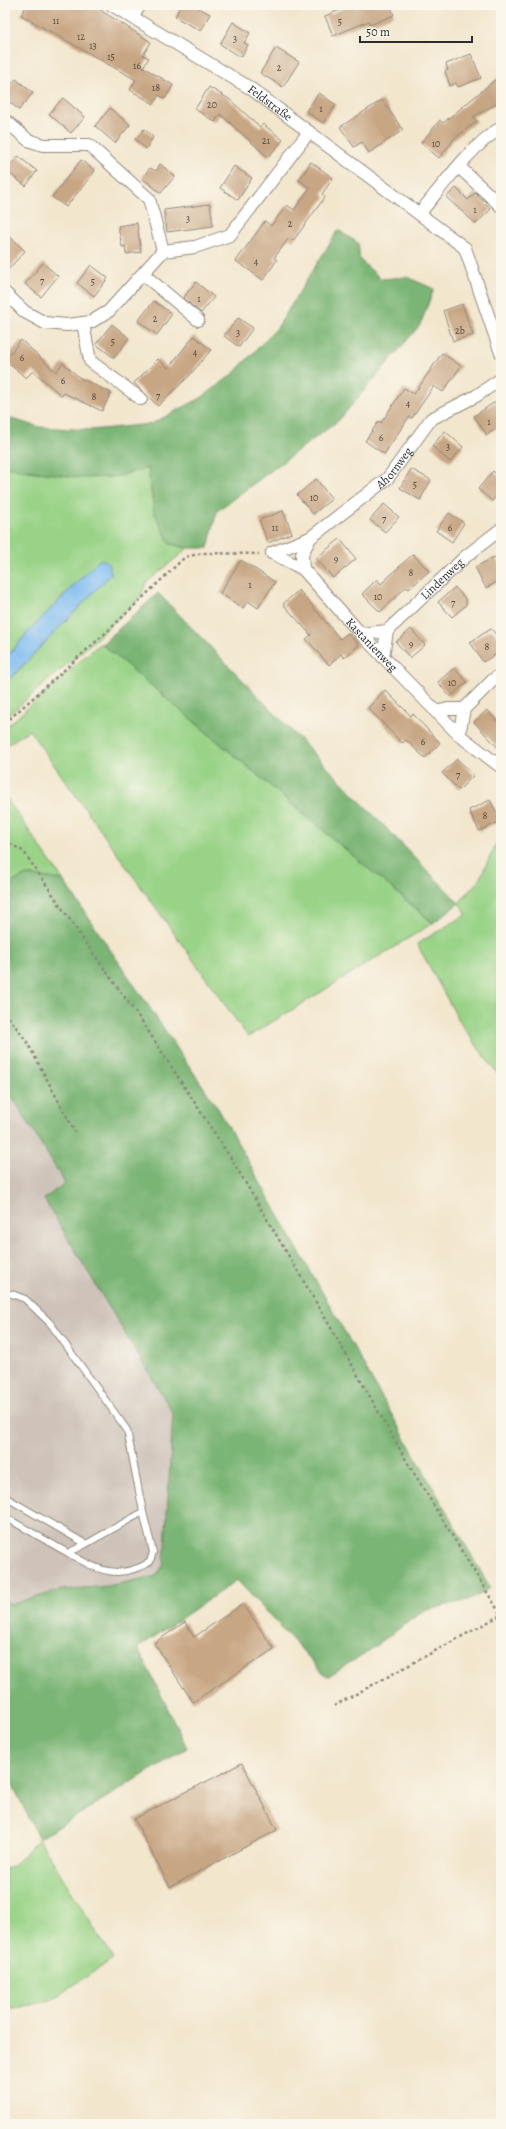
<svg xmlns="http://www.w3.org/2000/svg" width="506" height="2129" font-family="Alegreya,serif">
<rect width="100%" height="100%" fill="#fbf7ec"/>
<filter id="ink" filterUnits="userSpaceOnUse"><feTurbulence type="fractalNoise" baseFrequency=".025" numOctaves="2"/><feDisplacementMap in="SourceGraphic" scale="8" xChannelSelector="R" yChannelSelector="G"/><feConvolveMatrix kernelMatrix="1 2 1 2 8 2 1 2 1" color-interpolation-filters="sRGB"/></filter>
<filter id="wash" filterUnits="userSpaceOnUse"><feTurbulence type="fractalNoise" baseFrequency=".012" numOctaves="4" result="noise"/><feDisplacementMap in="SourceGraphic" scale="16" xChannelSelector="R" yChannelSelector="G"/><feGaussianBlur stdDeviation="0.9" result="paint"/><feColorMatrix in="noise" values="0 0 0 0 0 0 0 0 0 0 0 0 0 0 0 0 0 1.4 0 .05"/><feComposite in="paint" operator="in"/></filter>
<g filter="url(#wash)">
<rect width="100%" height="100%" fill="#f2e6cd"/>
<!-- industrial -->
<path fill="#cec2b9" d="M 5,1085 L 65,1183 L 44,1199 L 173,1413 L 164,1564 L 156,1576 L 107,1586 L 62,1590 L 10,1604 L 5,1600 Z"/>
<!-- green -->
<path fill="#99d387" stroke="#627f59" d="M 5,467 L 34,472 L 114,477 L 148,468 L 154,512 L 170,544 L 188,548 L 146,583 L 141,597 L 86,648 L 5,718 L 5,684 L 111,574 L 99,561 L 27,633 L 5,660 Z
M 99,644 L 102,644 L 433,923 L 248,1037 L 29,730 L 5,746 L 5,728 Z
M 5,796 L 63,880 L 26,875 L 5,886 Z
M 501,833 L 501,1079 L 461,1024 L 417,944 L 467,914 L 459,903 L 479,880 Z
M 39,1839 L 113,1959 L 51,2000 L 5,2011 L 5,1869 L 12,1866 Z"/>
<!-- forest -->
<path fill="#7ab574" stroke="#527050" d="M 338,230 L 358,243 L 360,260 L 381,279 L 407,277 L 434,289 L 420,325 L 339,420 L 217,511 L 208,548 L 188,548 L 170,544 L 154,512 L 148,468 L 114,477 L 81,478 L 5,467 L 5,417 L 39,427 L 91,430 L 151,424 L 201,398 L 232,375 L 277,328 Z
M 158,593 L 459,903 L 433,923 L 102,644 Z
M 26,875 L 63,880 L 219,1110 L 490,1588 L 472,1599 L 423,1611 L 370,1650 L 327,1677 L 237,1580 L 138,1648 L 187,1748 L 39,1839 L 5,1769 L 5,1600 L 11,1604 L 62,1590 L 107,1586 L 156,1576 L 164,1564 L 173,1413 L 44,1199 L 65,1183 L 5,1085 L 5,886 Z"/>
<!-- water -->
<path fill="#7ebbf1" stroke="#54738e" d="M 99,560 L 105,560 L 109,565 L 111,574 L 5,684 L 5,660 L 27,633 Z"/>
<g id="blocks">
<!-- building -->
<path fill="#c7a683" d="M 27,5 L 92,5 L 151,42 L 143,55 L 149,58 L 143,67 L 173,85 L 165,99 L 159,95 L 154,104 L 130,90 L 136,80 L 21,15 Z
M 181,5 L 193,5 L 210,14 L 201,31 L 175,17 Z
M 352,5 L 390,5 L 394,15 L 370,25 L 369,21 L 333,36 L 325,16 Z
M 233,22 L 250,33 L 244,43 L 248,45 L 241,57 L 220,44 Z
M 276,48 L 299,62 L 283,87 L 260,73 Z
M 471,54 L 481,78 L 458,87 L 456,83 L 450,86 L 445,71 L 448,70 L 446,64 Z
M 501,75 L 501,101 L 473,117 L 477,121 L 455,138 L 439,158 L 421,143 L 440,120 L 443,123 Z
M 16,79 L 33,93 L 19,110 L 5,98 L 5,91 Z
M 209,87 L 229,99 L 260,127 L 263,124 L 283,140 L 268,157 L 220,114 L 215,122 L 195,109 Z
M 319,93 L 336,105 L 323,123 L 306,111 Z
M 63,98 L 85,117 L 71,133 L 49,114 Z
M 382,100 L 403,130 L 369,153 L 362,142 L 354,147 L 340,127 Z
M 110,108 L 130,125 L 115,143 L 95,126 Z
M 144,129 L 153,137 L 146,149 L 135,139 Z
M 18,156 L 37,171 L 26,186 L 6,171 Z
M 81,160 L 95,171 L 66,207 L 52,197 Z
M 311,162 L 333,178 L 322,194 L 325,197 L 293,241 L 289,238 L 274,258 L 277,260 L 263,280 L 236,261 L 265,221 L 271,226 L 287,205 L 294,210 L 310,188 L 299,180 Z
M 160,164 L 175,176 L 161,193 L 142,178 L 150,168 L 156,171 Z
M 234,166 L 252,178 L 238,200 L 220,188 Z
M 456,188 L 468,200 L 475,193 L 491,209 L 476,224 L 446,197 Z
M 210,204 L 213,226 L 167,232 L 164,210 Z
M 137,223 L 141,252 L 126,254 L 125,246 L 122,247 L 118,226 Z
M 5,232 L 25,251 L 5,273 Z
M 43,263 L 58,276 L 41,297 L 25,284 Z
M 91,265 L 108,278 L 94,296 L 77,283 Z
M 196,282 L 214,297 L 201,313 L 183,298 Z
M 154,301 L 172,314 L 157,335 L 138,321 Z
M 462,304 L 473,335 L 453,341 L 443,311 Z
M 238,318 L 253,328 L 239,347 L 224,336 Z
M 112,324 L 129,338 L 114,358 L 96,344 Z
M 194,336 L 211,350 L 189,376 L 158,406 L 134,383 L 158,359 L 168,368 Z
M 21,340 L 56,372 L 63,363 L 80,378 L 111,393 L 102,411 L 64,393 L 62,396 L 33,371 L 26,378 L 5,360 Z
M 442,353 L 461,366 L 443,392 L 434,386 L 412,418 L 409,417 L 384,454 L 365,441 L 379,421 L 381,423 L 404,388 L 414,394 Z
M 495,402 L 501,410 L 501,425 L 487,435 L 474,416 Z
M 445,431 L 463,447 L 450,462 L 432,446 Z
M 411,469 L 431,480 L 420,500 L 400,488 Z
M 493,471 L 501,478 L 501,491 L 492,501 L 478,489 Z
M 316,479 L 332,499 L 313,514 L 297,495 Z
M 384,504 L 399,517 L 385,532 L 370,520 Z
M 283,511 L 292,533 L 268,543 L 259,520 Z
M 449,513 L 464,523 L 452,542 L 436,531 Z
M 340,539 L 356,559 L 333,578 L 316,558 Z
M 413,554 L 429,571 L 409,589 L 406,587 L 380,612 L 362,594 L 377,579 L 381,584 Z
M 495,557 L 501,568 L 501,580 L 486,588 L 475,567 Z
M 241,560 L 275,582 L 258,608 L 248,601 L 243,608 L 220,593 Z
M 455,587 L 466,600 L 466,605 L 452,617 L 438,602 Z
M 299,590 L 340,639 L 348,633 L 359,645 L 344,658 L 341,654 L 329,665 L 306,639 L 311,635 L 283,604 Z
M 411,629 L 425,645 L 410,658 L 396,642 Z
M 491,629 L 501,640 L 501,651 L 483,662 L 470,642 Z
M 454,668 L 467,682 L 450,697 L 438,682 Z
M 385,690 L 411,716 L 413,714 L 440,743 L 425,758 L 406,740 L 402,743 L 368,708 Z
M 487,710 L 501,725 L 501,751 L 474,722 Z
M 457,759 L 474,775 L 459,790 L 442,773 Z
M 490,800 L 501,821 L 479,831 L 469,810 Z
M 243,1604 L 274,1649 L 193,1702 L 154,1643 L 185,1622 L 194,1637 Z
M 242,1763 L 277,1830 L 170,1887 L 134,1819 Z"/>
</g>
</g>
<g filter="url(#ink)">
<use href="#blocks" fill-opacity="0" stroke="#8e887c" stroke-width="1"/>
<g fill="none" stroke-linecap="round" stroke-linejoin="round">
<defs>
<path id="lane" d="M 5,1294 L 12,1294 L 25,1299 L 50,1323 L 127,1430 L 143,1512 L 86,1544 L 5,1497
M 5,1517 L 68,1553 L 86,1544
M 68,1553 C 98,1570 117,1581 150,1562 L 153,1552 L 143,1512"/>
<g id="street">
<path id="s1" d="M 112,5 L 250,88 L 465,248 L 501,353"/>
<path d="M 132,17 L 140,5"/>
<path d="M 5,120 L 28,140 L 43,145 L 89,145 L 149,199 L 163,251"/>
<path d="M 459,167 L 501,206"/>
<path d="M 419,214 C 441,188 471,145 501,128"/>
<path d="M 143,274 L 198,320"/>
<path d="M 5,293 L 25,312 L 45,323 L 67,325 L 91,322 L 109,311 L 163,251 L 195,247 L 230,235 L 309,132"/>
<path d="M 83,323 L 90,361 L 141,399"/>
<path id="s2" d="M 272,553 L 303,569 L 361,634 L 459,735 L 501,767"/>
<path d="M 272,553 L 310,538"/>
<path id="s3" d="M 303,569 L 302,554 L 310,538 L 388,478 L 431,419 L 476,396 L 501,379"/>
<path id="s4" d="M 361,634 L 387,631 L 465,557 L 501,529"/>
<path d="M 383,657 L 387,631"/>
<path d="M 436,712 L 448,709 L 464,709 L 494,679 L 501,675"/>
<path d="M 459,735 L 464,709"/>
</g>
</defs>
<!-- lane casing -->
<use href="#lane" stroke="#8e887c" stroke-width="8"/>
<!-- street casing -->
<use href="#street" stroke="#8e887c" stroke-width="14"/>
<!-- path -->
<path stroke="#8e887c" stroke-width="2.5" stroke-dasharray="3 3" stroke-linecap="butt" d="M 5,723 L 110,629 L 185,557 L 203,553 L 259,554
M 5,840 L 24,852 L 85,942 L 143,1023 L 232,1160 L 323,1314 L 406,1460 L 501,1615
M 5,1012 L 27,1042 L 75,1132
M 334,1706 L 501,1615"/>
<!-- lane -->
<use href="#lane" stroke="#fff" stroke-width="6"/>
<!-- street -->
<use href="#street" stroke="#fff" stroke-width="12"/>
</g>
</g>
<g text-anchor="middle" dominant-baseline="central" stroke-width="3" stroke-linejoin="round" paint-order="stroke">
<!-- number labels -->
<g font-size="10" fill="#524a41">
<text x="56" y="20">11</text>
<text x="340" y="21">5</text>
<text x="81" y="36">12</text>
<text x="235" y="38">3</text>
<text x="93" y="45">13</text>
<text x="111" y="56">15</text>
<text x="137" y="65">16</text>
<text x="279" y="67">2</text>
<text x="156" y="87">18</text>
<text x="212" y="104">20</text>
<text x="321" y="108">1</text>
<text x="266" y="140">21</text>
<text x="436" y="143">10</text>
<text x="475" y="209">1</text>
<text x="188" y="218">3</text>
<text x="290" y="223">2</text>
<text x="256" y="261">4</text>
<text x="42" y="280">7</text>
<text x="93" y="281">5</text>
<text x="199" y="298">1</text>
<text x="155" y="318">2</text>
<text x="460" y="330">2b</text>
<text x="238" y="332">3</text>
<text x="113" y="341">5</text>
<text x="195" y="352">4</text>
<text x="22" y="357">6</text>
<text x="63" y="380">6</text>
<text x="158" y="395">7</text>
<text x="94" y="396">8</text>
<text x="408" y="403">4</text>
<text x="489" y="421">1</text>
<text x="381" y="437">6</text>
<text x="448" y="446">3</text>
<text x="415" y="484">5</text>
<text x="314" y="497">10</text>
<text x="384" y="518">7</text>
<text x="275" y="527">11</text>
<text x="450" y="527">6</text>
<text x="336" y="558">9</text>
<text x="411" y="572">8</text>
<text x="250" y="584">1</text>
<text x="378" y="596">10</text>
<text x="453" y="602">7</text>
<text x="411" y="643">9</text>
<text x="487" y="646">8</text>
<text x="452" y="682">10</text>
<text x="384" y="706">5</text>
<text x="423" y="741">6</text>
<text x="458" y="774">7</text>
<text x="485" y="815">8</text>
</g>
<!-- street labels -->
<g font-size="12" fill="#2b2b2b" stroke="#fbf7ec">
<text stroke="none"><textPath href="#s1" startOffset="186">Feldstraße</textPath></text>
<text stroke="none"><textPath href="#s3" startOffset="143">Ahornweg</textPath></text>
<text stroke="none"><textPath href="#s4" startOffset="102">Lindenweg</textPath></text>
<text stroke="none"><textPath href="#s2" startOffset="137">Kastanienweg</textPath></text>
</g>
</g>
<!-- margin -->
<rect width="506" height="2129" fill="none" stroke="#fbf7ec" stroke-width="20"/>
<!-- scale -->
<path d="M360 36v6h112v-6" fill="none" stroke="#2b2b2b" stroke-width="2"/>
<text x="366" y="36" font-size="12" fill="#2b2b2b" stroke="#fbf7ec" stroke-width="3" paint-order="stroke">50 m</text>
</svg>
